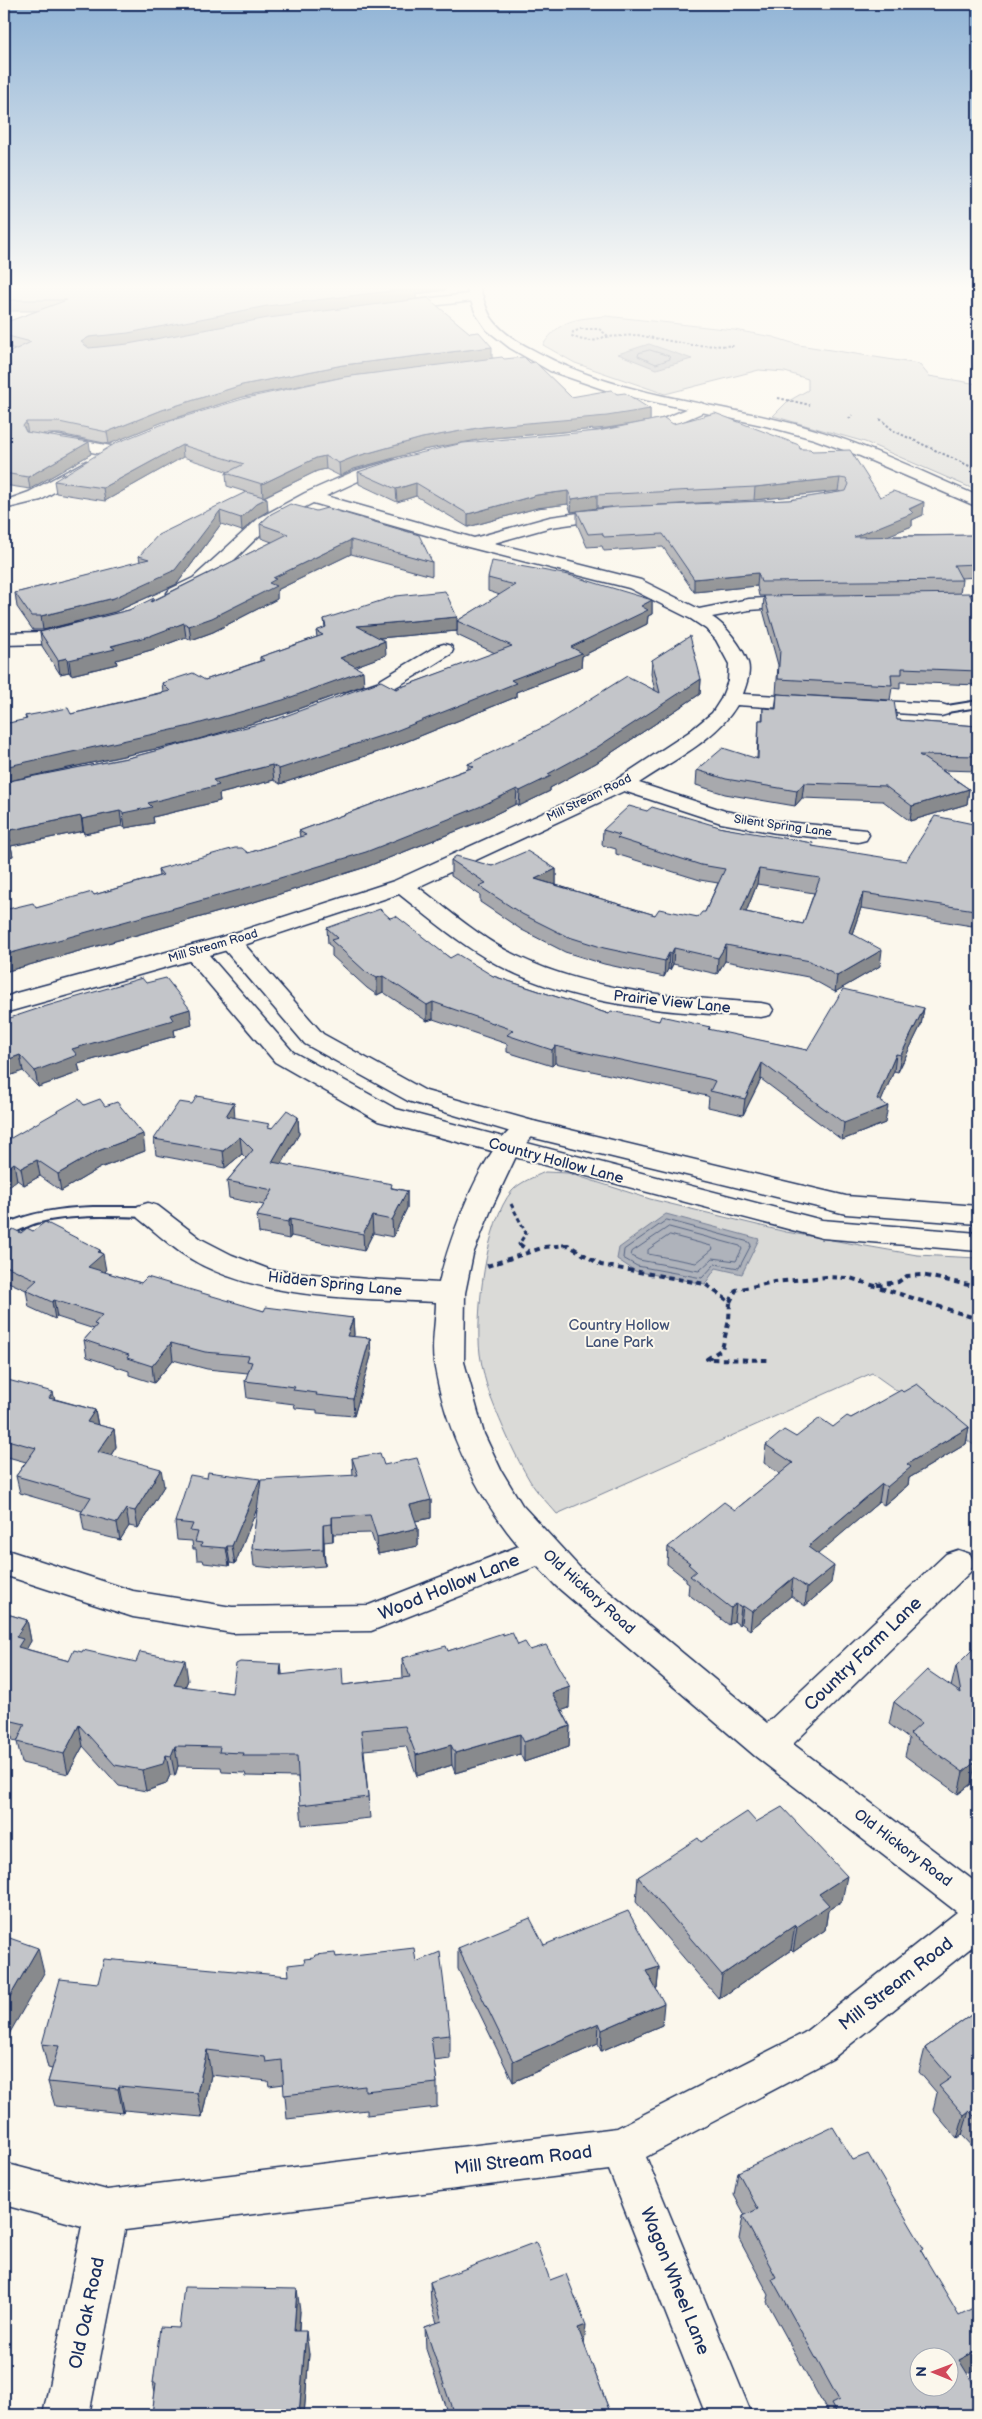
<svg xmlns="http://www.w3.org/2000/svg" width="982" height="2419" font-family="'Balsamiq Sans',sans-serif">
<rect width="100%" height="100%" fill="#fbf7ec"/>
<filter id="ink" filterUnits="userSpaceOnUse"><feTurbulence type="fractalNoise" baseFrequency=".02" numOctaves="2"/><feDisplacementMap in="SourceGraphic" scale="10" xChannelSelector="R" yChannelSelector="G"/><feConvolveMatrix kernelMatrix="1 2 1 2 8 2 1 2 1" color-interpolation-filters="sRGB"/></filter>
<g filter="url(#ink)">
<!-- green -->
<path fill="#dadad7" stroke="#7a849a" d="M 606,316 L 734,330 L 773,337 L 799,345 L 919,364 L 929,376 L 978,384 L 978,491 L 865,442 L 773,416 L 787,402 L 808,390 L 808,379 L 785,372 L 759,370 L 665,394 L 575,363 L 543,345 C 560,319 576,319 606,316 Z
M 545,1172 L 568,1173 L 650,1199 L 786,1232 L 917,1255 L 978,1258 L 978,1448 L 872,1373 L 557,1514 C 548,1503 537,1493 530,1481 C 515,1456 502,1426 491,1398 C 486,1385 482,1368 480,1354 C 475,1315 486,1221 512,1191 C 520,1182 534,1177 545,1172 Z"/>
<!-- water -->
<path fill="#afb3bb" stroke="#747e96" d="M 649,344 L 692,359 L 656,369 L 618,354 Z
M 666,1214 L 759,1239 L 742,1274 L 716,1268 L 705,1284 L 635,1271 L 617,1259 L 619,1248 Z"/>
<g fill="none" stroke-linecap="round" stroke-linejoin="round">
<!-- shore -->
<path stroke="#566483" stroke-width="1" d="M 650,350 L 669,356 L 670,359 L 656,364 L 638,356 L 639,353 Z
M 667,1220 L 749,1242 L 751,1245 L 739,1268 L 715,1264 L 702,1278 L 637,1266 L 623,1258 L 624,1250 Z
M 669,1227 L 740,1246 L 742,1249 L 736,1261 L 713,1258 L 699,1271 L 639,1260 L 631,1256 L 632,1252 Z
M 670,1235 L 711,1246 L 713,1249 L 696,1263 L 648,1254 L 648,1250 Z"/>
<defs>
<path id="lane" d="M 978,701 L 978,707 L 941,713 L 936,710 L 941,707 Z
M 93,1207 L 148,1207 L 156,1212 L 148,1217 C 112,1216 75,1214 40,1222 C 27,1225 16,1233 4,1236 L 4,1225 C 32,1212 62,1208 93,1207 Z"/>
<path id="street" d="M 477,293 L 484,297 L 482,300 L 396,310 L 389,306 L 396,302 Z
M 701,403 L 706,405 L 709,408 L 706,411 L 674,425 L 634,435 L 626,430 L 629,427 L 663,419 Z
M 54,435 L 111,446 L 119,451 L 111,456 L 48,443 L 46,440 L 48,437 Z
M 394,460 L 400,462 L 402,465 L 400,468 L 367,477 L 326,496 L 474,538 L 550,517 L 614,508 L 620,509 L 622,513 L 620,517 L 551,527 L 494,543 L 641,580 L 699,609 L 749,599 L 802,596 L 808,597 L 811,601 L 808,605 L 802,606 L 749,610 L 712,617 C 726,625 743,648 748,663 C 751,673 746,685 743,694 L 814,698 L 821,700 L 824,704 L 821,708 L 814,710 L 737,705 C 716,740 673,760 639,783 L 725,811 L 776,821 L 866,830 L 869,835 L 866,840 L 858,842 L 776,833 L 721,823 L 624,791 L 418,887 C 450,911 481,939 517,956 C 594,993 678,997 761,1003 L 770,1005 L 773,1010 L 770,1015 L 761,1017 C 672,1012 578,1008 498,965 C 462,946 431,919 399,894 L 238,947 L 4,1013 L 4,998 L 16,993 L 222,937 L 394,881 L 616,780 L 689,732 L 712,713 L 721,699 L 728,681 L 729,664 L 716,640 L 706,629 L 691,619 L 629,588 L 468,547 L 313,503 C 299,510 285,517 272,525 C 247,542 201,605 170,597 L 167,593 L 170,589 L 193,578 L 259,518 L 305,493 L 355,471 Z
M 86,461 L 92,463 L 94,466 L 92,469 L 41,500 L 4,509 L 4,501 L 29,492 Z
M 935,595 L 978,595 L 978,605 L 929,604 L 926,600 L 929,596 Z
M 77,623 L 84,625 L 86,629 L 84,633 L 43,644 L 4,645 L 4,633 L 43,632 Z
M 444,644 L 451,646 L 453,650 L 451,654 C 427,668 371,708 345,701 L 342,697 L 345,693 L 377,682 L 437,646 Z
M 857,700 L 941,704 L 948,706 L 951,710 L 948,714 L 941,716 L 850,710 L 847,706 L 850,702 Z
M 527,1120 L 536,1122 L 540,1128 L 518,1152 L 493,1205 L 473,1254 L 465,1293 L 464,1362 L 484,1434 L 501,1470 L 522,1505 L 580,1568 L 767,1723 L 946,1554 L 958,1550 L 970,1554 L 974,1563 L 970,1572 L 793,1744 L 978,1884 L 978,1942 L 832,2059 L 646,2157 L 752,2415 L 706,2415 L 609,2170 L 125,2230 L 89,2415 L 43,2415 L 82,2226 L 4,2205 L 4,2163 L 107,2190 L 617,2128 L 804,2033 L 957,1912 L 755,1756 L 556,1586 L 537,1566 L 371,1631 L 232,1633 L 133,1617 L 4,1575 L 4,1549 L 133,1591 L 232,1607 L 369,1605 L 519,1546 C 476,1495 445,1429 434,1363 C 431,1344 436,1321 436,1302 C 355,1298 249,1300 180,1252 C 166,1242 152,1229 138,1218 L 134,1212 L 138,1206 L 148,1203 L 158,1206 L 201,1239 L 232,1255 L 271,1270 L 367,1279 L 439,1283 C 447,1245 487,1130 527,1120 Z"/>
<path id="secondary" d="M 465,285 L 479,285 C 483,297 486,311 493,320 C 504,335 523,345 539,353 C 621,397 714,402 802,426 C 863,443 920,471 978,496 L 978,507 L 860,456 L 814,439 L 762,425 L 617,394 L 550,371 L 510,348 L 487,330 L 476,314 Z
M 230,935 L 238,937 L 323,1034 L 426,1091 L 533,1121 L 846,1196 L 978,1206 L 978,1224 L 846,1214 L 518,1134 L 408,1101 L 305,1044 L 218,942 L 222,937 Z
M 194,945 L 202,947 L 293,1052 L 396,1109 L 822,1220 L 978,1233 L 978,1251 L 822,1238 L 378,1121 L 275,1062 L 182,952 L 186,947 Z"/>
</defs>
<!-- lane casing -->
<use href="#lane" stroke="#1b2f5e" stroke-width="4"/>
<!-- street casing -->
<use href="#street" stroke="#1b2f5e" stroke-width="3"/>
<!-- secondary casing -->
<use href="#secondary" stroke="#1b2f5e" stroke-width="3"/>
<!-- path-far2 -->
<path stroke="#1b2f5e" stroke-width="2" stroke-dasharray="2.5 2" stroke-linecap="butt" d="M 581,329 L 599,329 L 607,335 C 596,343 584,342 572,336 L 573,332 Z
M 606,337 L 637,335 L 692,345 L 735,346
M 778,398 L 810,405
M 849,419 L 852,415
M 880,419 L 894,431 L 978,470"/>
<!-- path-far1 -->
<path stroke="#1b2f5e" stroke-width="3" stroke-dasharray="4.5 3" stroke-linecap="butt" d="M 511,1204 L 526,1233 L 519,1244 L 521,1245
M 562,1245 L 569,1245"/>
<!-- path -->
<path stroke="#1b2f5e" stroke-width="4" stroke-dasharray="5.5 4.5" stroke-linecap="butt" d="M 519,1244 L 529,1251
M 487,1266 L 545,1247 L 568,1245 L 601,1265 L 705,1284 L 730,1302 L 729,1320 L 722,1349 L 707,1359 L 768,1360
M 877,1285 L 898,1282 L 907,1276 L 922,1275 L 978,1287
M 730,1302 L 736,1290 L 774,1282 L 826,1277 L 850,1278 L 978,1319"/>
<!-- lane -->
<use href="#lane" fill="#fbf7ec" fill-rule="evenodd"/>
<!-- street -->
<use href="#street" fill="#fbf7ec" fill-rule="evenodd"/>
<!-- secondary -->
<use href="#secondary" fill="#fbf7ec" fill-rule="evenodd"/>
</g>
<!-- wall -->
<path fill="#a8a9ad" stroke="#1b2f5e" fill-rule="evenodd" d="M 4,285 L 445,285 L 445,290 L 416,294 L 416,299 L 492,358 L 530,363 L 571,397 L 617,394 L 650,409 L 650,421 L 673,424 L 812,451 L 880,497 L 923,515 L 912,520 L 912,526 L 885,536 L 978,535 L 978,577 L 961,578 L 962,580 L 960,593 L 978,610 L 978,685 L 900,682 L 900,689 L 892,688 L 890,700 L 776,694 L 778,665 L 763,610 L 764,596 L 759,596 L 757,586 L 694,592 L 663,547 L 604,551 L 602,546 L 587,547 L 577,524 L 577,511 L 571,512 L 568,504 L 537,508 L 468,527 L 416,496 L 397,502 L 359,484 L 358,472 L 628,425 L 607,428 L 483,439 L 423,450 L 354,469 L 340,476 L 326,469 L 317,471 L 264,497 L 268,511 L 258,517 L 242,531 L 221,524 L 177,584 L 115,612 L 43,630 L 33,630 L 17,607 L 15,593 L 140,562 L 139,556 L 246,492 L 227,486 L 226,473 L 229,472 L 183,457 L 105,501 L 56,493 L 54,481 L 331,380 L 243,397 L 163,422 L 109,444 L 60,434 L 43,434 L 91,454 L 30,489 L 4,485 L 4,355 L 16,349 L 4,346 L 4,323 L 37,311 L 4,311 ZM 838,491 L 841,492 L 789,500 L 641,506 L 754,500 ZM 612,507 L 578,511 L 597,508 Z
M 937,285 L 978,285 L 978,288 L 937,286 Z
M 271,514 L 432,562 L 432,576 L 351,554 L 277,590 L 277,599 L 213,632 L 191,640 L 186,637 L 151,650 L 116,660 L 117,664 L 71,675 L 69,672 L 60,674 L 42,646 L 40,632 L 129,610 L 154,600 L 272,542 L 261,538 L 260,524 Z
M 488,578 L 652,600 L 652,614 L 648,616 L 647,624 L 582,656 L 581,667 L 516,692 L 516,697 L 393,747 L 280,784 L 274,780 L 219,794 L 220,801 L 153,817 L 154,823 L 125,828 L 122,826 L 84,834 L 83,831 L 11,846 L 13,856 L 4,858 L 4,796 L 6,795 L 4,782 L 132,757 L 396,689 L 495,653 L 457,635 L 457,621 L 500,595 L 488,591 Z
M 324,619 L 457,631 L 379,638 L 386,655 L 355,666 L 364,685 L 284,714 L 192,741 L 4,782 L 4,724 L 26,720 L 25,716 L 71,714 L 163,692 L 162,683 L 205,680 L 260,661 L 260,657 L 317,637 L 316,631 L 325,628 Z
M 652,660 L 701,679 L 700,694 L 596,763 L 550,788 L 550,791 L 519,806 L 516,804 L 479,822 L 366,867 L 251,903 L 4,972 L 4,910 L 36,908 L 94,895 L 159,876 L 158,869 L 248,853 L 300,837 L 299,831 L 468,769 L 468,764 L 655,690 L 651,674 Z
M 777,694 L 897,720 L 978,726 L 978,771 L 942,770 L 969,789 L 967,804 L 910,821 L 883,801 L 802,798 L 795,806 L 725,794 L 696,785 L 697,770 L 757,758 L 759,720 L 762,720 L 763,708 L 775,709 Z
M 647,811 L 723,828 L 813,846 L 978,900 L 972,926 L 861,908 L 852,934 L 880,966 L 835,992 L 808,977 L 725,961 L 717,974 L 673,964 L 670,970 L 668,969 L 664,977 L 604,964 L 565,952 L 522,930 L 480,902 L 480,895 L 451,876 L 451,860 L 492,866 L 556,869 L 556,885 L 655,915 L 698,917 L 705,912 L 718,883 L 700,880 L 616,854 L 616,849 L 602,845 L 603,830 ZM 757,884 L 814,893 L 803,924 L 746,912 Z
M 390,918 L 450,958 L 493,976 L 609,1014 L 659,1021 L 710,1027 L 709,1030 L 807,1050 L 924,1008 L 921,1025 L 898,1072 L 894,1071 L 881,1101 L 885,1123 L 842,1140 L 761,1079 L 743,1115 L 708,1107 L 709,1097 L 707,1096 L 555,1063 L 552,1066 L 507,1052 L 507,1044 L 433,1019 L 427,1021 L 383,992 L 377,995 L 367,988 L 332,956 L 332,947 L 328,944 L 327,928 Z
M 146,983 L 192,1025 L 174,1030 L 175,1036 L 78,1064 L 80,1072 L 38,1087 L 23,1071 L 4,1020 Z
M 84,1105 L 105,1106 L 145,1151 L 100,1168 L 61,1191 L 40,1176 L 24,1185 L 17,1180 L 4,1142 Z
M 298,1117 L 299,1134 L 282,1164 L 407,1191 L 407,1208 L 393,1237 L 373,1233 L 364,1251 L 291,1236 L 289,1239 L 259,1233 L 257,1216 L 264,1205 L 229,1198 L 227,1181 L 246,1158 L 242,1154 L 225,1168 L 156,1155 L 154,1139 L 235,1118 L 272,1128 Z
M 33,1231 L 100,1250 L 106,1271 L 104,1272 L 141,1283 L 264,1311 L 353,1318 L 354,1335 L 353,1337 L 370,1338 L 371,1356 L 354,1416 L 317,1413 L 317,1410 L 295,1408 L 294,1404 L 247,1398 L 245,1381 L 248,1373 L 207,1369 L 173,1360 L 154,1383 L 129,1375 L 129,1371 L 87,1357 L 84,1340 L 94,1329 L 57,1317 L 55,1319 L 29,1307 L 26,1290 L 4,1280 L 4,1237 L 21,1233 Z
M 4,1379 L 55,1399 L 95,1410 L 98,1425 L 114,1429 L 116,1447 L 111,1455 L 164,1486 L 138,1528 L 129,1526 L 120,1540 L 84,1531 L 81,1513 L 82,1511 L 20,1493 L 16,1476 L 26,1462 L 4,1456 Z
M 903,1392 L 969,1427 L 966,1444 L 909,1478 L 908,1485 L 884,1505 L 879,1502 L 817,1554 L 831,1583 L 805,1606 L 791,1596 L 750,1630 L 741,1623 L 739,1625 L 734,1621 L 729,1625 L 688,1594 L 689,1584 L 686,1582 L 686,1579 L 667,1564 L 668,1547 L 735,1510 L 780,1474 L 764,1463 L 766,1445 L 833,1427 Z
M 352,1458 L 384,1465 L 431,1500 L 431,1518 L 415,1521 L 418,1528 L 418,1546 L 378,1554 L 371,1533 L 333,1534 L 333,1541 L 324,1542 L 325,1566 L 284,1569 L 254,1566 L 252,1548 L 258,1505 L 235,1564 L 230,1563 L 229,1566 L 204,1563 L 203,1560 L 197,1560 L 196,1549 L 193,1549 L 192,1541 L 177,1540 L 175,1522 L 207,1478 L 261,1486 L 353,1476 Z
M 4,1613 L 27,1620 L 31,1641 L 26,1649 L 69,1661 L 188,1680 L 185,1687 L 232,1693 L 281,1664 L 282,1675 L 343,1685 L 403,1678 L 402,1658 L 448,1651 L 503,1635 L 518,1645 L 530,1650 L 569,1708 L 562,1710 L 570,1726 L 569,1747 L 524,1762 L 520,1754 L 455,1773 L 452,1765 L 417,1776 L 406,1746 L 364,1750 L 370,1818 L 302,1825 L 298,1777 L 246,1776 L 245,1773 L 222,1772 L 221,1767 L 178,1766 L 175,1776 L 170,1775 L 166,1784 L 146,1791 L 119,1786 L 83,1746 L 68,1774 L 22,1763 L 17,1742 L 13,1741 L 12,1737 L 4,1734 Z
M 978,1644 L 978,1789 L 971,1784 L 958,1794 L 905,1756 L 909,1739 L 889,1724 L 894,1702 L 951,1687 L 956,1666 Z
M 756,1822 L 842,1901 L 828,1910 L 825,1930 L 793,1952 L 791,1950 L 719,1999 L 636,1902 L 638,1877 L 701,1842 Z
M 544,1945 L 659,1967 L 657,1988 L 656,1988 L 662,2025 L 601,2051 L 598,2044 L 513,2082 L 458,1969 L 458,1948 Z
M 336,1957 L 416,1962 L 450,2035 L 450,2059 L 434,2061 L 437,2083 L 437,2107 L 367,2115 L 367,2110 L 287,2119 L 284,2084 L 269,2086 L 268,2081 L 211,2075 L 202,2117 L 124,2110 L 123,2113 L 55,2106 L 48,2082 L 52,2069 L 48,2068 L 42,2044 L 98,1983 L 289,1976 L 305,1963 Z
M 978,2010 L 978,2152 L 962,2135 L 957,2139 L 933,2110 L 937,2093 L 919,2072 L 925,2048 Z
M 853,2160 L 923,2254 L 968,2374 L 978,2415 L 828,2415 L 828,2413 L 767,2302 L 769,2295 L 739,2239 L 743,2216 L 745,2215 L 734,2195 L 738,2172 Z
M 550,2280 L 584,2344 L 611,2415 L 448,2415 L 426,2349 L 425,2327 L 437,2323 L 431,2304 L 430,2282 Z
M 300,2311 L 299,2331 L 309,2354 L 304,2415 L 152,2415 L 155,2392 L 153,2383 L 179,2328 Z"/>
<!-- shaded-wall -->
<path fill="#888a8d" stroke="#1b2f5e" d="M 411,285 L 445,285 L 445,290 L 416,294 L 416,299 L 82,353 L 81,342 L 89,337 L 267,306 Z
M 492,347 L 492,359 L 344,377 L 243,397 L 163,422 L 109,444 L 107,432 L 162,410 L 242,385 L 343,365 Z
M 650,409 L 650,421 L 607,428 L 483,439 L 423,450 L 354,469 L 340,476 L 339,463 L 354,457 L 422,438 L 483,427 Z
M 26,422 L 28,434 L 23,426 Z
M 89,442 L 91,454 L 30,489 L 28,477 Z
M 182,445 L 183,457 L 105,501 L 103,488 Z
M 325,456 L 326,469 L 317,471 L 263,497 L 262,484 L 316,458 Z
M 840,478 L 838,491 L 754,500 L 755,487 Z
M 416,483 L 416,496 L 397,502 L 396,489 Z
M 568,491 L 568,504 L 537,508 L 468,527 L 468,514 L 537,495 Z
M 597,495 L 597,508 L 571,512 L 572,499 Z
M 267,498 L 268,511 L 258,517 L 242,531 L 241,518 L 257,503 Z
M 924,502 L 923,515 L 912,520 L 912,526 L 852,550 L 854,537 Z
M 220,511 L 221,524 L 177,584 L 115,612 L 43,630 L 41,616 L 114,598 Z
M 351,540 L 351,554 L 277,590 L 277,599 L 213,632 L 191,640 L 189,626 L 269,583 L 273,578 Z
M 758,573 L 757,586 L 694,592 L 694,579 Z
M 652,600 L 652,614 L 648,616 L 647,624 L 582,656 L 581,667 L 516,692 L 516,697 L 393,747 L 280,784 L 279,769 L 511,680 L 571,647 L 641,606 Z
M 457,617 L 457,631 L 357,640 L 357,626 Z
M 184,623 L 186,637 L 151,650 L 116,660 L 117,664 L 71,675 L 69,660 Z
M 385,641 L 386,655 L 340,672 L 340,658 Z
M 67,658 L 69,672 L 60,674 L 58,660 Z
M 363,671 L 364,685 L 284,714 L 192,741 L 4,782 L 4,767 Z
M 701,679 L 700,694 L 596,763 L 550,788 L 550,791 L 519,806 L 520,791 L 548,774 Z
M 272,765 L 274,780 L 219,794 L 220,801 L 153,817 L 154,823 L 125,828 L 123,813 L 148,803 L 213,780 Z
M 804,783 L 802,798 L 795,806 L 797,791 Z
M 517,789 L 516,804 L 479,822 L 366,867 L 251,903 L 4,972 L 4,955 Z
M 969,789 L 967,804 L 910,821 L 912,806 Z
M 120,811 L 122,826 L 84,834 L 82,819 Z
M 81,816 L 83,831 L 11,846 L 13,856 L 4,858 L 4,842 L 6,831 Z
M 556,869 L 556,885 L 535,879 Z
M 759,869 L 757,884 L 740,927 L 741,911 Z
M 863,893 L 861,908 L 847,948 L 849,932 Z
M 978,895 L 978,900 L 972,926 L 975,910 Z
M 726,945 L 725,961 L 717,974 L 718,958 Z
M 674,948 L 673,964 L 670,970 L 671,954 Z
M 882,950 L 880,966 L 835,992 L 837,976 Z
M 669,953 L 668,969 L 664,977 L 665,961 Z
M 383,976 L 383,992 L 377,995 L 377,978 Z
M 433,1002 L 433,1019 L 427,1021 L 427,1005 Z
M 924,1008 L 921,1025 L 898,1072 L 901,1055 Z
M 190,1009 L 192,1025 L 174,1030 L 175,1036 L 78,1064 L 80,1072 L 38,1087 L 35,1071 L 72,1049 L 170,1015 Z
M 555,1046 L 555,1063 L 552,1066 L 552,1050 Z
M 896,1054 L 894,1071 L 877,1111 L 888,1106 L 885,1123 L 842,1140 L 844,1123 L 877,1099 Z
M 20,1055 L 23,1071 L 4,1078 L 4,1061 Z
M 762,1063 L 761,1079 L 743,1115 L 745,1099 Z
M 234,1103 L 235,1120 L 226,1116 Z
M 298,1117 L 299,1134 L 273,1179 L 272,1162 Z
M 143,1134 L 145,1151 L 100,1168 L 61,1191 L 58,1174 L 98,1151 Z
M 240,1137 L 242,1154 L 225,1168 L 223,1151 Z
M 37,1160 L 40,1176 L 24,1185 L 21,1168 Z
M 14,1163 L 17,1180 L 4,1190 L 4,1171 Z
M 407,1191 L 407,1208 L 393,1237 L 392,1220 Z
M 372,1216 L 373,1233 L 364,1251 L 363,1234 Z
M 290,1219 L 291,1236 L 289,1239 L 288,1222 Z
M 100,1250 L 101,1255 L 103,1254 L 106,1271 L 91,1284 L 88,1267 Z
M 54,1300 L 57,1317 L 55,1319 L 52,1302 Z
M 353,1318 L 354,1335 L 348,1354 L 347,1336 Z
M 370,1338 L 371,1356 L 354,1416 L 353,1399 Z
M 171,1343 L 173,1360 L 154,1383 L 152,1366 Z
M 53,1392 L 57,1409 L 49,1398 Z
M 95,1410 L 98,1427 L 87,1422 Z
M 969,1427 L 966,1444 L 909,1478 L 908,1485 L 884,1505 L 887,1487 L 907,1464 Z
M 114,1429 L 116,1447 L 101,1470 L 98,1452 Z
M 161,1469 L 164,1486 L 138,1528 L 135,1511 Z
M 260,1479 L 262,1496 L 235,1564 L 232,1546 Z
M 882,1484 L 879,1502 L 805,1565 L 808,1547 Z
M 431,1500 L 431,1518 L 410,1522 L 410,1505 Z
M 126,1509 L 129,1526 L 120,1540 L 117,1523 Z
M 332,1517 L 333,1534 L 333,1541 L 332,1524 Z
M 323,1525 L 324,1542 L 325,1566 L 323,1549 Z
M 418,1528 L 418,1546 L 378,1554 L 377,1537 Z
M 227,1546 L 230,1563 L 229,1566 L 226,1548 Z
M 834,1566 L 831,1583 L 805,1606 L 807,1588 Z
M 793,1578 L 791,1596 L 750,1630 L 752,1612 Z
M 736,1604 L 734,1621 L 729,1625 L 731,1608 Z
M 743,1606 L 741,1623 L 739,1625 L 741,1607 Z
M 27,1620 L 31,1641 L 26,1650 L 23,1667 L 16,1637 Z
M 185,1660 L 188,1680 L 177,1706 L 174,1685 Z
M 281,1664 L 283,1685 L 280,1675 Z
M 570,1687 L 569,1708 L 552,1714 L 552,1693 Z
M 79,1725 L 83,1746 L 68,1774 L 64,1754 Z
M 570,1726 L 569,1747 L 524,1762 L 524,1742 Z
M 520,1734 L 520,1754 L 455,1773 L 455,1753 Z
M 451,1745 L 452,1765 L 417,1776 L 416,1755 Z
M 175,1746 L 178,1766 L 175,1776 L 171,1756 Z
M 166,1755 L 170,1775 L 166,1784 L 146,1791 L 142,1770 Z
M 976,1761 L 971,1784 L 958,1794 L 963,1772 Z
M 847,1876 L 842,1901 L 828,1910 L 825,1930 L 793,1952 L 797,1927 L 819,1894 Z
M 795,1925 L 791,1950 L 719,1999 L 722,1975 Z
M 38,1948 L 44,1973 L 4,2043 L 4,2007 Z
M 659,1967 L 657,1988 L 644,1992 L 646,1971 Z
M 664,2003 L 662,2025 L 601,2051 L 602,2030 Z
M 599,2023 L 598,2044 L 513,2082 L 513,2061 Z
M 207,2050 L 211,2075 L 202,2117 L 197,2093 Z
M 119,2086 L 124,2110 L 123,2113 L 118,2089 Z
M 969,2111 L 962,2135 L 957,2139 L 964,2115 Z
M 297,2289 L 300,2311 L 297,2353 L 294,2331 Z
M 586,2325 L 584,2346 L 578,2328 Z
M 306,2331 L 309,2354 L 304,2415 L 299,2415 Z
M 978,2350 L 978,2368 L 952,2382 L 959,2360 Z"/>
<!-- building -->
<path fill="#c3c5c9" stroke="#1b2f5e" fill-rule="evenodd" d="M 4,285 L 413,285 L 416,288 L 267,306 L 128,333 L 89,337 L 81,342 L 89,348 L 128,344 L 268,318 L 428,298 L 470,333 L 479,332 L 492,347 L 343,365 L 242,385 L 162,410 L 107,432 L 59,422 L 26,422 L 23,426 L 26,432 L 89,442 L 28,477 L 4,473 L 4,355 L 31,342 L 4,335 L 4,323 L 67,300 L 4,300 Z
M 502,357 L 504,359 L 524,357 L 530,363 L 535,362 L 571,397 L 611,390 L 617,394 L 625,393 L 650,409 L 607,416 L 483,427 L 422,438 L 354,457 L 339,463 L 325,456 L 316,458 L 262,484 L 226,473 L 244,464 L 182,445 L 103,488 L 54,481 L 116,443 L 173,420 L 246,398 L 344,377 Z
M 715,413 L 799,445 L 800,449 L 810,449 L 812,451 L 850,450 L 880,497 L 893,491 L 924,502 L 909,509 L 913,513 L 854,537 L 978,535 L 978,564 L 954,565 L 962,580 L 761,582 L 758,573 L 694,579 L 663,534 L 604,537 L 602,533 L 588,534 L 577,511 L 617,507 L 789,500 L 846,491 L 849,484 L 846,479 L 840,478 L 755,487 L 597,495 L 572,499 L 568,491 L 537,495 L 468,514 L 416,483 L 396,489 L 358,472 L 403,457 L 463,443 L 598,431 L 664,418 L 673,424 Z
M 246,492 L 267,498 L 257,503 L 241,518 L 220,511 L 175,570 L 114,598 L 41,616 L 31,616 L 15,593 L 149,559 L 139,556 L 158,535 Z
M 290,504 L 316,511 L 327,508 L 419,535 L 432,562 L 351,540 L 273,578 L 276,579 L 269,583 L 276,586 L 212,618 L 189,626 L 184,623 L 150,636 L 111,646 L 115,649 L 69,660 L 67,658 L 58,660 L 40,632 L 129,610 L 154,598 L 151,602 L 288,534 L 260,524 L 271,514 Z
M 492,561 L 569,575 L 652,600 L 641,606 L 648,610 L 571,647 L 582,653 L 511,680 L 516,683 L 393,732 L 279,769 L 272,765 L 213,780 L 219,785 L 148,803 L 152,807 L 123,813 L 120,811 L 82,819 L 81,816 L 6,831 L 11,841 L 4,842 L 4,796 L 10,794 L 4,782 L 132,757 L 277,719 L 381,681 L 396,689 L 512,646 L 457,621 L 515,585 L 488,578 Z
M 445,591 L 457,617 L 357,626 L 385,641 L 340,658 L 363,671 L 283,700 L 190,726 L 4,767 L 4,724 L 27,719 L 25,716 L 68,708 L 71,714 L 170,691 L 162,683 L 193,673 L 205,680 L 264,660 L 260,657 L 323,635 L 316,631 L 326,627 L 324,619 L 396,596 Z
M 969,593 L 978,610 L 978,671 L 902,668 L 902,674 L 891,674 L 892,685 L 778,679 L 780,650 L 764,596 Z
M 690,636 L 701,679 L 596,748 L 548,774 L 551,776 L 520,791 L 517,789 L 479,807 L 366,852 L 250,887 L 4,955 L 4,910 L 33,903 L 36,908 L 92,892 L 94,895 L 163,875 L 158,869 L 235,848 L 242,848 L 248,853 L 306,835 L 299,831 L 474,767 L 468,764 L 552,723 L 627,676 L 660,693 L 652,660 Z
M 777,694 L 894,701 L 897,720 L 978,726 L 978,756 L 919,755 L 969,789 L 912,806 L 885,786 L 804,783 L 797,791 L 726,779 L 697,770 L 723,748 L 758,759 L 759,720 L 763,720 L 763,708 L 776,709 Z
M 629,806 L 647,811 L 652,807 L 723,828 L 813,843 L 812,846 L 906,861 L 935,816 L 978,825 L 978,895 L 975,910 L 863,893 L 849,932 L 882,950 L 837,976 L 810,961 L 726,945 L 718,958 L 674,948 L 671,954 L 669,953 L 665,961 L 604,948 L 566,936 L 522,914 L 479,886 L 486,883 L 451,860 L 456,856 L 492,866 L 527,851 L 556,869 L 535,879 L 655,915 L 659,909 L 698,917 L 702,912 L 705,912 L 725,869 L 701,865 L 617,838 L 620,835 L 603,830 ZM 759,869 L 820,878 L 803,924 L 741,911 Z
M 380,909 L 390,918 L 396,916 L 450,958 L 457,954 L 493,976 L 609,1014 L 611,1011 L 659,1021 L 661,1016 L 710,1027 L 708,1029 L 807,1050 L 843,989 L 924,1008 L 901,1055 L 896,1054 L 877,1099 L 888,1106 L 844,1123 L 762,1063 L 745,1099 L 710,1091 L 715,1081 L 709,1079 L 555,1046 L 552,1050 L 507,1035 L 513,1030 L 433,1002 L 427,1005 L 383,976 L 377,978 L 366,972 L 331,940 L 338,938 L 327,928 Z
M 142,978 L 146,983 L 166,978 L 190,1009 L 170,1015 L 173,1020 L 72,1049 L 77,1055 L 35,1071 L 20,1055 L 4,1061 L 4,1020 L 40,1008 Z
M 197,1096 L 234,1103 L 226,1116 L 270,1124 L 268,1127 L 272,1128 L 287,1110 L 298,1117 L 272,1162 L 392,1184 L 391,1188 L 407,1191 L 392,1220 L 372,1216 L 363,1234 L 290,1219 L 288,1222 L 257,1216 L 273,1190 L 227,1181 L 253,1150 L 240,1137 L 223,1151 L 154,1139 L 179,1102 L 192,1104 Z
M 79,1099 L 84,1105 L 100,1099 L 105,1106 L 117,1102 L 143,1134 L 98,1151 L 58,1174 L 37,1160 L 21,1168 L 14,1163 L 4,1171 L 4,1142 Z
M 45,1222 L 100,1250 L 98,1252 L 103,1254 L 88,1267 L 141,1283 L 147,1277 L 264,1311 L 266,1307 L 353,1318 L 347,1336 L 370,1338 L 353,1399 L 316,1395 L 317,1393 L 293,1390 L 295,1387 L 245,1381 L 252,1362 L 247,1361 L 249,1356 L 205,1352 L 171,1343 L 152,1366 L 127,1358 L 129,1355 L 84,1340 L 97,1325 L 94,1324 L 102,1315 L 54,1300 L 52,1302 L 26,1290 L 37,1280 L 4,1265 L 4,1237 L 13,1229 L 21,1233 L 27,1228 L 33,1231 Z
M 4,1379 L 53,1392 L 49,1398 L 95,1410 L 87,1422 L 114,1429 L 98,1452 L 161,1469 L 135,1511 L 126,1509 L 117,1523 L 81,1513 L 91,1497 L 16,1476 L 36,1448 L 4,1439 Z
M 917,1384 L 969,1427 L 907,1464 L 911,1467 L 887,1487 L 882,1484 L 808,1547 L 834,1566 L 807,1588 L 793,1578 L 752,1612 L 743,1606 L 741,1607 L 736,1604 L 731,1608 L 690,1576 L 696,1571 L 688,1564 L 690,1563 L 668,1547 L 724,1502 L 735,1510 L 793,1463 L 766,1445 L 784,1430 L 796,1437 L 820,1418 L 833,1427 L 847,1416 L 851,1418 L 901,1390 L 903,1392 Z
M 380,1453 L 384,1465 L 417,1458 L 431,1500 L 410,1505 L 418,1528 L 377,1537 L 370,1515 L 332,1517 L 332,1524 L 323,1525 L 323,1549 L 283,1551 L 252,1548 L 261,1480 L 358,1475 L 352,1458 Z
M 208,1472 L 260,1479 L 232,1546 L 227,1546 L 226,1548 L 201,1546 L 202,1543 L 195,1542 L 198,1532 L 190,1531 L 193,1524 L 175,1522 L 190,1475 L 207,1478 Z
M 4,1613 L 27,1620 L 16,1637 L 23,1639 L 18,1647 L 69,1661 L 74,1650 L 82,1652 L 83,1650 L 136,1662 L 140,1652 L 185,1660 L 174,1685 L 232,1693 L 236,1664 L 240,1662 L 281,1664 L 280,1675 L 342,1668 L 343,1685 L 410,1677 L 402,1658 L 446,1646 L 448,1651 L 503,1633 L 503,1635 L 512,1632 L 518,1645 L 525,1642 L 530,1650 L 546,1645 L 570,1687 L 552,1693 L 570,1726 L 524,1742 L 520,1734 L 455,1753 L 451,1745 L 416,1755 L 405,1726 L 361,1730 L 368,1797 L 300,1805 L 297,1756 L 243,1756 L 244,1753 L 219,1752 L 220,1747 L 175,1746 L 171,1756 L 166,1755 L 163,1764 L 142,1770 L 115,1765 L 79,1725 L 64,1754 L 17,1742 L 25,1724 L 8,1720 L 10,1717 L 4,1716 Z
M 978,1644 L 978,1763 L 976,1761 L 963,1772 L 910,1734 L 922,1723 L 894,1702 L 927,1670 L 961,1693 L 956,1666 Z
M 782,1807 L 847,1876 L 819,1894 L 829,1905 L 797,1927 L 795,1925 L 722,1975 L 638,1877 L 698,1838 L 701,1842 L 747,1812 L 756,1822 Z
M 628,1911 L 659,1967 L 646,1971 L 664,2003 L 602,2030 L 599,2023 L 513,2061 L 458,1948 L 530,1918 L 544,1945 Z
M 4,1936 L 38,1948 L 4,2007 Z
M 414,1948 L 416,1962 L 440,1952 L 450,2035 L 431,2037 L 437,2083 L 365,2091 L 365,2086 L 284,2095 L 282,2060 L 266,2062 L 265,2057 L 207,2050 L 197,2093 L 119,2086 L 118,2089 L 48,2082 L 59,2046 L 42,2044 L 60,1979 L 98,1983 L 104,1959 L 289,1976 L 288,1965 L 305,1963 L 304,1959 L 314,1958 L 315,1955 L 335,1953 L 336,1957 Z
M 978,2010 L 978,2120 L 969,2111 L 964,2115 L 939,2086 L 951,2078 L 925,2048 Z
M 833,2127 L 853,2160 L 868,2154 L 924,2249 L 921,2251 L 959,2315 L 973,2308 L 978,2316 L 978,2350 L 959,2360 L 978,2391 L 978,2415 L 837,2415 L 831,2404 L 839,2400 L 772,2279 L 776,2277 L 743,2216 L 758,2209 L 738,2172 ZM 920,2356 L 950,2356 L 950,2386 L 920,2386 Z
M 536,2242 L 550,2280 L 566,2274 L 586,2325 L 578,2328 L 611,2415 L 454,2415 L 425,2327 L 442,2321 L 430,2282 Z
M 184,2287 L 297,2289 L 294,2331 L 306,2331 L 299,2415 L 152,2415 L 156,2383 L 153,2383 L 160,2327 L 179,2328 Z"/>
</g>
<!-- sky -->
<linearGradient id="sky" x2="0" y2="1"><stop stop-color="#91b4d6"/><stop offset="0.46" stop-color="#fdfbf6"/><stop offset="1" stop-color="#fdfbf6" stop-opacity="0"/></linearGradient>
<rect width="982" height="624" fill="url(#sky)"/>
<g text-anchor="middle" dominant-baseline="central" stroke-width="4" stroke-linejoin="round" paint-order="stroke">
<!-- far-street labels -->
<g font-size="12" fill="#1b2f5e" stroke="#fbf7ec">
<text transform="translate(589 798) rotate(-26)">Mill Stream Road</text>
<text transform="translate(783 826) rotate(8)">Silent Spring Lane</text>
<text transform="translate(213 946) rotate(-16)">Mill Stream Road</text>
</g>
<!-- street labels -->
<g font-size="15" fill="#1b2f5e" stroke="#fbf7ec">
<text transform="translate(672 1002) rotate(6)">Prairie View Lane</text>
<text transform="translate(556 1161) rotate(15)">Country Hollow Lane</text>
<text transform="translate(335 1284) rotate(6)">Hidden Spring Lane</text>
<text transform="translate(589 1592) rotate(42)">Old Hickory Road</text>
<text transform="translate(903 1848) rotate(37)">Old Hickory Road</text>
</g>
<!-- park labels -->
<g font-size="15" fill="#415176" stroke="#fbf7ec">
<text x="619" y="1325">Country Hollow<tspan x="619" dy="17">Lane Park</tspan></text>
</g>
<!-- near-street labels -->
<g font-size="18" fill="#1b2f5e" stroke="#fbf7ec">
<text transform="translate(449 1587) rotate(-22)">Wood Hollow Lane</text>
<text transform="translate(863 1654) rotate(-44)">Country Farm Lane</text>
<text transform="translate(896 1984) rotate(-38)">Mill Stream Road</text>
<text transform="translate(523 2160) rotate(-7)">Mill Stream Road</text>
<text transform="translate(675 2281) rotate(68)">Wagon Wheel Lane</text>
<text transform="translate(87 2313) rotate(-78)">Old Oak Road</text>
</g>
</g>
<!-- margin -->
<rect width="982" height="2419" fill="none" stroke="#fbf7ec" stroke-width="20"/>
<rect x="10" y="10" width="962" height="2399" fill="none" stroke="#1b2f5e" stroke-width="2" filter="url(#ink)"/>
<!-- north arrow -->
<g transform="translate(934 2372) rotate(271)"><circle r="24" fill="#fbf7ec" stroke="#a1a7b3"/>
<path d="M0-4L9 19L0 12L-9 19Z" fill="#d1495b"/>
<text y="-8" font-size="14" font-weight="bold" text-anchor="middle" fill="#1b2f5e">N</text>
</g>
</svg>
